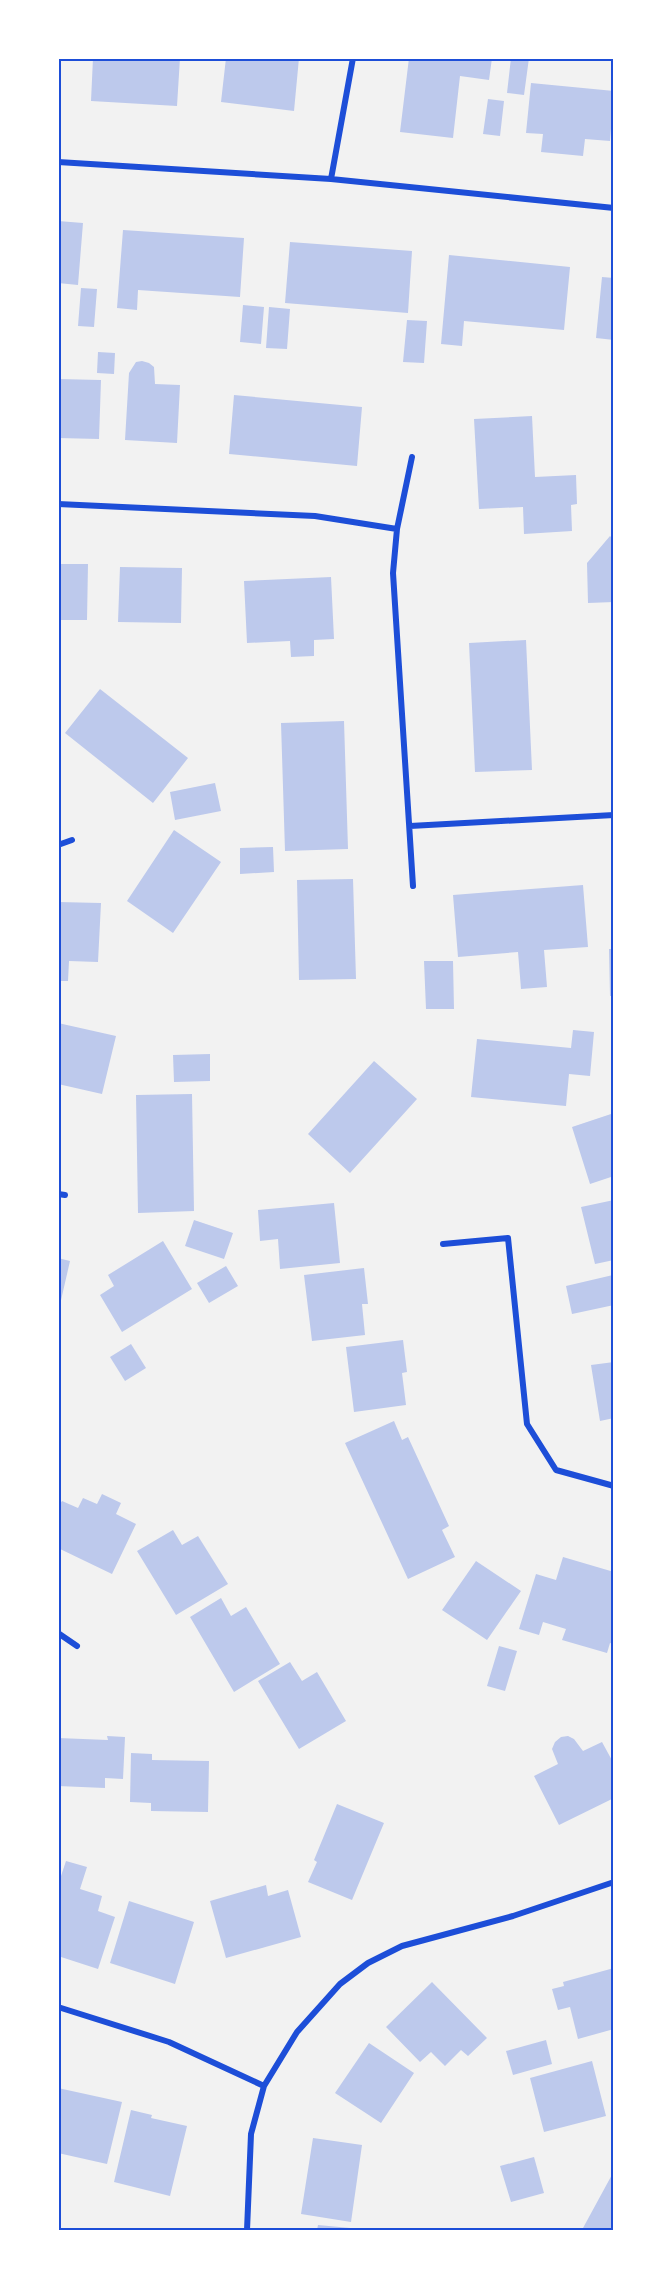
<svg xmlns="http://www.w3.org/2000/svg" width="672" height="2289" font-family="Poppins,sans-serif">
<rect width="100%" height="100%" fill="#f2f2f2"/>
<!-- building -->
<path fill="#bdc9ec" d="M 93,58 L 180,58 L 177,106 L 91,101 Z
M 226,58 L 299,58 L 294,111 L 221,102 Z
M 409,58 L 492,58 L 489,80 L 460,76 L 453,138 L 400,132 Z
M 511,58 L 529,58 L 524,95 L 507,93 Z
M 531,83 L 614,91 L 610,141 L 585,139 L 583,156 L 541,152 L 543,134 L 526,133 Z
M 488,99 L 504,101 L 500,136 L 483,134 Z
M 58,221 L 83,223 L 78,285 L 58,283 Z
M 123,230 L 244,238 L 240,297 L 138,290 L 137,310 L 117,308 Z
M 290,242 L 412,251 L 408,313 L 285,303 Z
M 449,255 L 570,267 L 564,330 L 464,321 L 462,346 L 441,344 Z
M 602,277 L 614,278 L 614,340 L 596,338 Z
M 81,288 L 97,289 L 94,327 L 78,326 Z
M 243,305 L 264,307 L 261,344 L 240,342 Z
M 269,307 L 290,309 L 287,349 L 266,348 Z
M 407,320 L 427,321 L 424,363 L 403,362 Z
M 98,352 L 115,353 L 114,374 L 97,373 Z
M 142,361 L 149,363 L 154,367 L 155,384 L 180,385 L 177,443 L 125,440 L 129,373 L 136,362 Z
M 58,379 L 101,380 L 99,439 L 58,438 Z
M 234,395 L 362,407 L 357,466 L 229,454 Z
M 532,416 L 535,477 L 576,475 L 577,504 L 571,505 L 572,531 L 524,534 L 523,507 L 479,509 L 474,419 Z
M 610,536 L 614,540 L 614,602 L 588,603 L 587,563 Z
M 58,564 L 88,564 L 87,620 L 58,620 Z
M 120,567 L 182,568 L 181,623 L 118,622 Z
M 331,577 L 334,639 L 314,640 L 314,656 L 291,657 L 290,641 L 247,643 L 244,581 Z
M 526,640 L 532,770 L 475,772 L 469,643 Z
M 100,689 L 188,758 L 153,803 L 65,733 Z
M 344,721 L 348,849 L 285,851 L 281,723 Z
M 215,783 L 221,811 L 175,820 L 170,792 Z
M 174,830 L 221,862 L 173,933 L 127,901 Z
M 273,847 L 274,872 L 240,874 L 240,848 Z
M 353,879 L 356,979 L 299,980 L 297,880 Z
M 583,885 L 588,947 L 544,950 L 547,987 L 521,989 L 518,952 L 458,957 L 453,895 Z
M 58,902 L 101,903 L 98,962 L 69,961 L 68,981 L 58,981 Z
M 609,949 L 614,949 L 614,996 L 610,996 Z
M 424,961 L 453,961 L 454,1009 L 426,1009 Z
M 58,1023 L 116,1036 L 102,1094 L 58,1084 Z
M 573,1030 L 594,1032 L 590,1076 L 569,1074 L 566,1106 L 471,1097 L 477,1039 L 571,1048 Z
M 210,1054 L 210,1081 L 174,1082 L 173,1055 Z
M 374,1061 L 417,1099 L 350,1173 L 308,1134 Z
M 192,1094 L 194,1211 L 138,1213 L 136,1095 Z
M 614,1113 L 614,1176 L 590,1184 L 572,1127 Z
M 614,1200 L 614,1260 L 595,1264 L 581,1207 Z
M 334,1203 L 340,1263 L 280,1269 L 278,1239 L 260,1241 L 258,1210 Z
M 194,1220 L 233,1233 L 224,1259 L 185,1246 Z
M 163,1241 L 192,1289 L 122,1332 L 100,1295 L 114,1286 L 108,1275 Z
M 58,1258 L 70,1261 L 59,1309 L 58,1309 Z
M 226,1266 L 238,1286 L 209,1303 L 197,1283 Z
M 364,1268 L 368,1304 L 362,1304 L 365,1335 L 312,1341 L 304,1275 Z
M 613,1275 L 614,1305 L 572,1314 L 566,1286 Z
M 403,1340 L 407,1372 L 402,1373 L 406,1405 L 354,1412 L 346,1347 Z
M 131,1344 L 146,1368 L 125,1381 L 110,1357 Z
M 614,1362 L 614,1418 L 600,1421 L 591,1365 Z
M 394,1421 L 402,1440 L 408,1437 L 449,1526 L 442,1530 L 455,1557 L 408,1579 L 345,1443 Z
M 102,1494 L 121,1503 L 116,1514 L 136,1524 L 112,1574 L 58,1548 L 58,1507 L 62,1501 L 78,1508 L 83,1498 L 97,1504 Z
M 173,1530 L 182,1545 L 198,1536 L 228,1584 L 176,1615 L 137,1551 Z
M 563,1557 L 614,1572 L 614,1644 L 610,1643 L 607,1653 L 562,1640 L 566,1629 L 543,1622 L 539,1635 L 519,1629 L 536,1574 L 556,1580 Z
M 476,1561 L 521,1591 L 487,1640 L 442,1610 Z
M 221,1598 L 231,1616 L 246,1607 L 280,1664 L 234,1692 L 190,1617 Z
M 499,1646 L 517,1651 L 505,1691 L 487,1686 Z
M 290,1662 L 302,1681 L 317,1672 L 346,1721 L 299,1749 L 258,1681 Z
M 107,1736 L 125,1737 L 123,1779 L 105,1778 L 105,1788 L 58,1786 L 58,1738 L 108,1740 Z
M 568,1736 L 574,1739 L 583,1751 L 602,1742 L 614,1764 L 614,1798 L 559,1825 L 534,1776 L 558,1764 L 552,1749 L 555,1742 L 561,1737 Z
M 131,1753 L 152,1754 L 152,1760 L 209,1761 L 208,1812 L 151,1811 L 151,1803 L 130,1802 Z
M 337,1804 L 384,1823 L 352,1900 L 308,1882 L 317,1862 L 314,1860 Z
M 66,1861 L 87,1867 L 80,1889 L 102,1896 L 98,1911 L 115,1917 L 98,1969 L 58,1956 L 58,1885 Z
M 266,1885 L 268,1896 L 288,1890 L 301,1937 L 226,1958 L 210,1901 Z
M 129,1901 L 194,1922 L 175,1984 L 110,1963 Z
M 614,1968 L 614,2029 L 578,2039 L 570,2007 L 558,2010 L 552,1989 L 564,1986 L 563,1982 Z
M 432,1982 L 487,2038 L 468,2056 L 461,2050 L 445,2066 L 431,2052 L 420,2062 L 386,2027 Z
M 546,2040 L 552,2064 L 513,2075 L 506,2051 Z
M 369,2043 L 414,2073 L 381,2123 L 335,2093 Z
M 592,2061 L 606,2116 L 544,2132 L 530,2078 Z
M 58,2088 L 122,2102 L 107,2164 L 58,2153 Z
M 131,2110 L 152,2115 L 151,2118 L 187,2126 L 170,2196 L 114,2182 Z
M 313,2138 L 362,2145 L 351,2222 L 301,2214 Z
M 534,2157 L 544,2193 L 511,2202 L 500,2166 Z
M 614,2171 L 614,2230 L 588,2230 L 583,2228 Z
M 318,2225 L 361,2229 L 361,2230 L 317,2230 Z"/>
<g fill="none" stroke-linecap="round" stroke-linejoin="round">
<!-- minor -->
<path stroke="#1d4ed8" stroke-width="6" d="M 58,162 L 331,179 L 614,208
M 331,179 L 353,58
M 412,457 L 397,529 L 393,573 L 413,886
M 58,504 L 315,516 L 397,529
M 410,826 L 614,815
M 58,845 L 72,840
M 58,1194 L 65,1195
M 443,1244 L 508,1238 L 527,1424 L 556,1470 L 614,1486
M 58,1633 L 77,1646
M 58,2007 L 169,2042 L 264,2086
M 247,2230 L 251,2134 L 264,2086 L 297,2032 L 340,1984 L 368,1963 L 402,1946 L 513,1916 L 614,1882"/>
</g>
<!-- border -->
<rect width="672" height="2289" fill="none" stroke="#ffffff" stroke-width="120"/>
<rect x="60" y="60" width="552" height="2169" fill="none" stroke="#1d4ed8" stroke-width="2"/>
</svg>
